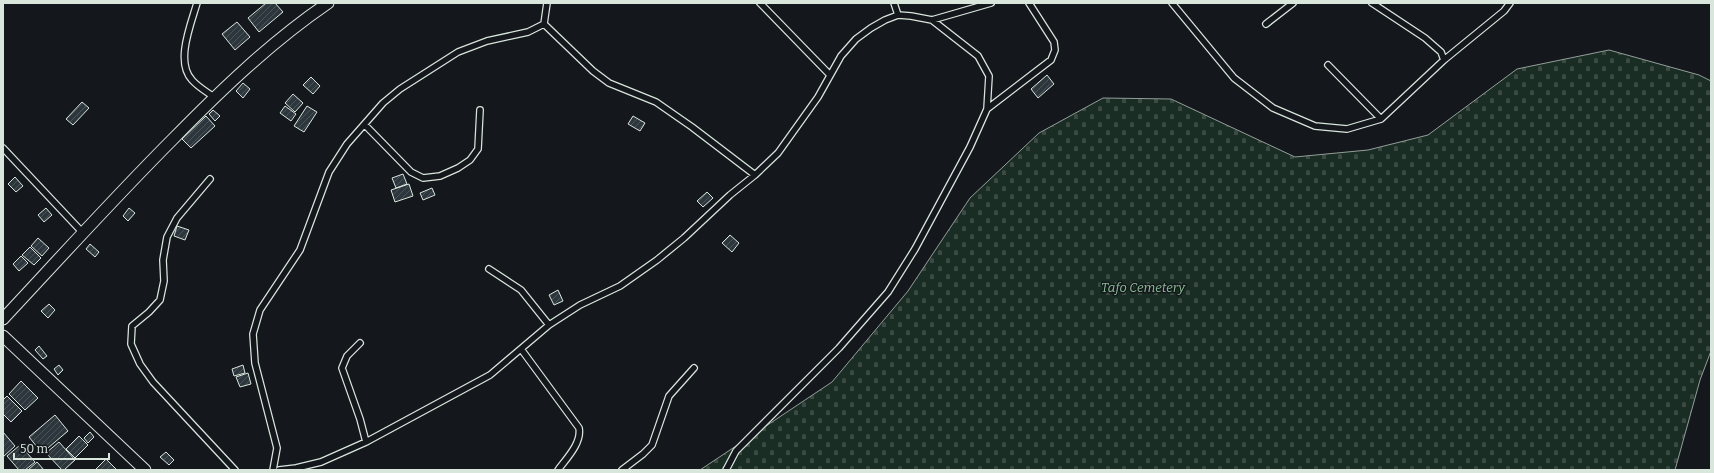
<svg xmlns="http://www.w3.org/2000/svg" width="1714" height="473" font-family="Bitter,serif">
<defs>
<pattern id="cemetery-stones" width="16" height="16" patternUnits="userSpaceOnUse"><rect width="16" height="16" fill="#1a2d24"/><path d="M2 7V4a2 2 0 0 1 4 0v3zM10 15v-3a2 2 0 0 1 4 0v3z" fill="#3b4b43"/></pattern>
<pattern id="building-hatch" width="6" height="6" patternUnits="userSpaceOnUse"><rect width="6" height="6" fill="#2c363c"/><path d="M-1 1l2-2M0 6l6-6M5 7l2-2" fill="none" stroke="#4a5358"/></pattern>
</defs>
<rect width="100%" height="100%" fill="#14181c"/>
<!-- cemetery -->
<path fill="url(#cemetery-stones)" stroke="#939e99" d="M 1609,50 L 1699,75 L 1711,81 L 1711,351 L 1700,380 L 1675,470 L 700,470 L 832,382 L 908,291 L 970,198 L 1039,133 L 1103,98 L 1171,99 L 1295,157 L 1368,150 L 1428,135 L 1517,69 Z"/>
<!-- building -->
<path fill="url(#building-hatch)" stroke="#d8e6dc" d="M 266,3 L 275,3 L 283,12 L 259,32 L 248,18 Z
M 237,22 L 250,37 L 235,50 L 222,34 Z
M 1047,75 L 1054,84 L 1038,98 L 1031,89 Z
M 311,77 L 320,86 L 313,94 L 303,85 Z
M 243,83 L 250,89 L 243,98 L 236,91 Z
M 293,94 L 303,103 L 295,112 L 285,103 Z
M 82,102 L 89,108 L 73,125 L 66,119 Z
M 285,106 L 296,114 L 291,121 L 280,113 Z
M 307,106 L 317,112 L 304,132 L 294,126 Z
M 213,110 L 220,116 L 215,121 L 209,114 Z
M 206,116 L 215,126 L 191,148 L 182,139 Z
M 633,116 L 645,123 L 640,131 L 628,124 Z
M 403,174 L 407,184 L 396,188 L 392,178 Z
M 15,177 L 23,186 L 16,192 L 8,184 Z
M 409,184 L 413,196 L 395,202 L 391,190 Z
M 432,188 L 435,195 L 423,200 L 420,193 Z
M 707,192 L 713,198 L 703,207 L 697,201 Z
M 46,208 L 52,215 L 44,222 L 38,215 Z
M 129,208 L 135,213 L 128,221 L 123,216 Z
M 177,226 L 189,230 L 185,240 L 174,236 Z
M 730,235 L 739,243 L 732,252 L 722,243 Z
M 38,238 L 49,248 L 42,256 L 31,246 Z
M 90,244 L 99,252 L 95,257 L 86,249 Z
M 30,247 L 41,258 L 34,265 L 22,255 Z
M 21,256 L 28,263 L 19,271 L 13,264 Z
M 558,290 L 563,301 L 554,305 L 549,295 Z
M 49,304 L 55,310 L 48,318 L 41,311 Z
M 39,346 L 47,356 L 43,359 L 35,350 Z
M 59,365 L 63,370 L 58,375 L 54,369 Z
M 243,365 L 245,373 L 234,376 L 232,369 Z
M 248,373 L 251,384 L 240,387 L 236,377 Z
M 21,381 L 38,398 L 25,410 L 9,394 Z
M 7,396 L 22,411 L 11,422 L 3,414 L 3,400 Z
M 55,415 L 68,431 L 42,453 L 29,437 Z
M 3,432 L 15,446 L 3,457 Z
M 90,432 L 94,437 L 88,443 L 84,438 Z
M 79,436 L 88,445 L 75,458 L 66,449 Z
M 59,442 L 75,460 L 64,470 L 62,470 L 46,453 Z
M 20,445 L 35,462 L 25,470 L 19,470 L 7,456 Z
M 166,452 L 174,460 L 169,465 L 160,457 Z
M 106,459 L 117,470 L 95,470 Z
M 37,462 L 44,470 L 28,470 Z"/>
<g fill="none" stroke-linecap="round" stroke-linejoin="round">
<defs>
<path id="lane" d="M 197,3 C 191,24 175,62 192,80 C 198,87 207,92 214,97
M 760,3 L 830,75
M 894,3 L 898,15
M 1172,3 L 1234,78 L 1273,108 L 1315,126 L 1347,129 L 1381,119 L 1444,60 L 1504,11 L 1510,3
M 1372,3 L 1425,38 L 1441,52 L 1444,60
M 544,24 L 593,71 L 609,83 L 656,102 L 692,127 L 755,175
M 544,24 L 547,3
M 1266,24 L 1293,3
M 1328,65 L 1381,119
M 987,109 L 1051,60 L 1055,50 L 1054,42 L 1029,3
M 365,125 L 411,172 L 423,178 L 440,176 L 458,168 L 470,160 L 478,149 L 480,110
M 3,148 L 83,233
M 210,179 L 177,218 L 167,237 L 163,260 L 164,281 L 160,300 L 149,312 L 132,326 L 131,344 L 140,364 L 153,382 L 235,470
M 489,269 L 521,290 L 549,325
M 360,343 L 347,356 L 342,368 L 360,419 L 366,442
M 521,349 L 579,428 C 582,443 566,459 558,470
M 273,470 L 277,448 L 255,363 L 253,334 L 260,310 L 300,250 L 329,172 L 347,144 L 383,103 L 400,89 L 458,52 L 487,41 L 528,32 L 544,24
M 279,470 L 296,468 L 321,462 L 366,442 L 490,375 L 549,325 L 580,305 L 620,286 L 657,260 L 684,238 L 730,195 L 755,175 L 778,153 L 818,97 L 841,56 L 856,39 L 871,28 L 885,20 L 898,15 L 911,16 L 932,20 L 991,3
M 622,470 L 643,454 L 652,445 L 669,396 L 694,368
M 726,470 L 736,451 L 839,348 L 888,292 L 915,249 L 970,147 L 987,109 L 989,76 L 978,56 L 932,20"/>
<path id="street" d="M 3,319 C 59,259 115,197 173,139 C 221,90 271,42 328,3
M 3,336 L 145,470"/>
</defs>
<!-- lane casing -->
<use href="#lane" stroke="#d8e6dc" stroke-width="8"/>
<!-- street casing -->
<use href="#street" stroke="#d8e6dc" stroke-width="13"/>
<!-- lane -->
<use href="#lane" stroke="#14181c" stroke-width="5.5"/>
<!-- street -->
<use href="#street" stroke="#14181c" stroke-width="11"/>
</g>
<g text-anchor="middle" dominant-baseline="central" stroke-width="3" stroke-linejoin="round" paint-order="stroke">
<!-- park labels -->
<g font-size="13" font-style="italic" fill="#8ac095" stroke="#14181c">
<text x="1143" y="287">Tafo Cemetery</text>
</g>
</g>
<!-- border -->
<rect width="1714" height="473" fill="none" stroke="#d8e6dc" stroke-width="8"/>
<!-- scale -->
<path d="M14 453v6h95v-6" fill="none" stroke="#d8e6dc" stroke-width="2"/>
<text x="20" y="453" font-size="12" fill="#d8e6dc" stroke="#14181c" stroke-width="3" paint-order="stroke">50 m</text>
</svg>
